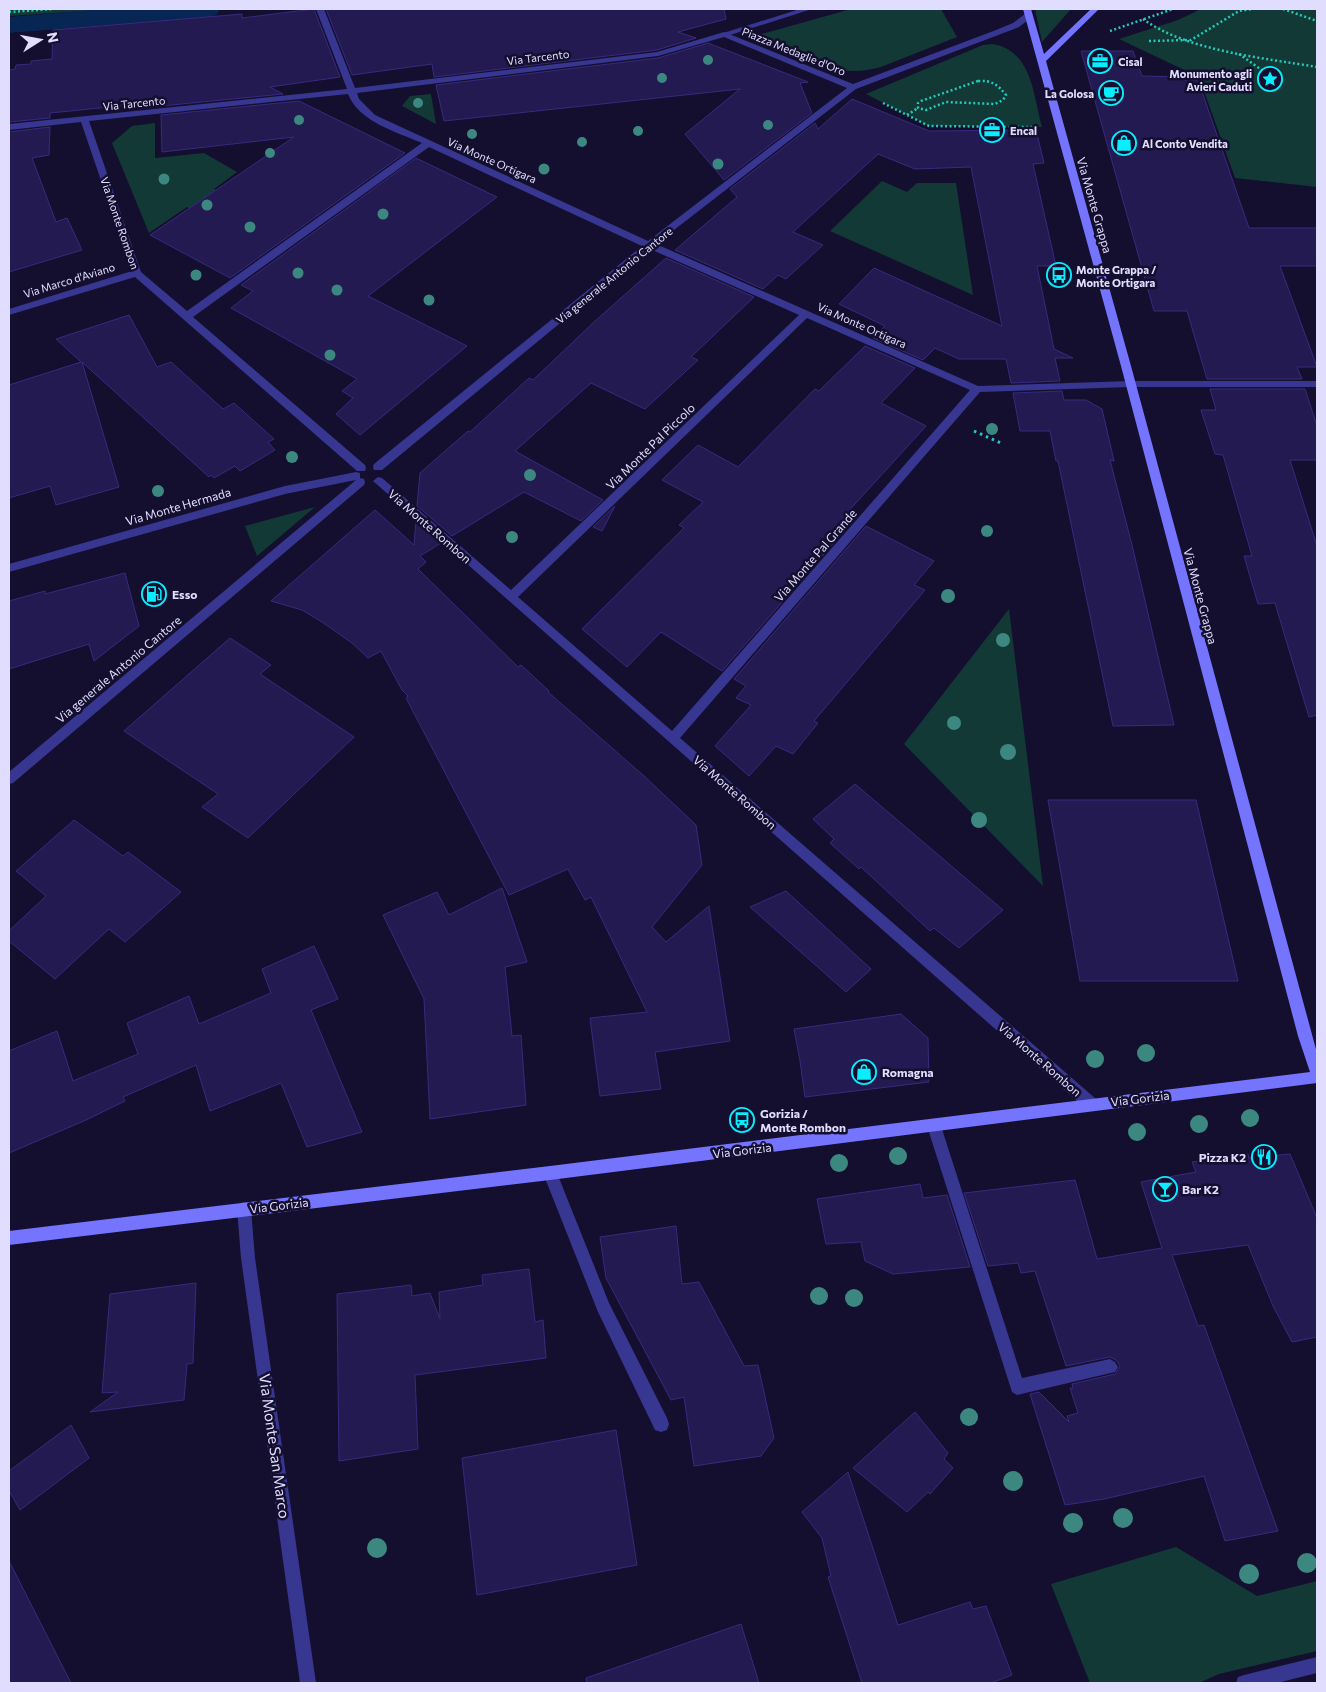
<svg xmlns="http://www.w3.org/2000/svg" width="1326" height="1692" font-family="Commissioner,sans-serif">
<rect width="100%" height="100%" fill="#140f2e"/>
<!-- green -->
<path fill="#123936" d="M 9,9 L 114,9 L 9,16 Z
M 851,9 L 941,9 L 957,37 L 881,67 C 834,81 791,55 748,38 Z
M 1035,9 L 1071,9 L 1042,42 Z
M 1201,9 L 1317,9 L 1317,187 L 1235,178 L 1199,77 L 1119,39 L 1178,20 Z
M 992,44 C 1032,50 1033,94 1042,127 L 929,126 L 866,94 L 983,45 Z
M 431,94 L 436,124 L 402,106 L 410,96 Z
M 155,123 L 155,158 L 204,153 L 237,172 L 214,189 L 280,222 L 253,242 L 187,207 L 149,233 L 112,143 L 132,126 Z
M 882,181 L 907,192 L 917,183 L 956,183 L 973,295 L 830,231 Z
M 315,507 L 257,556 L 245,526 Z
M 1009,609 L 1043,886 L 904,744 Z
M 1176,1547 L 1257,1596 L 1317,1581 L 1317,1651 L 1219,1674 L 1199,1683 L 1090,1683 L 1051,1584 Z"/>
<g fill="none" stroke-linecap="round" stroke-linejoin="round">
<!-- canal -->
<path fill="#082654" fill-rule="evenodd" d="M 104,9 L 220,9 L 216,15 L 206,17 L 9,33 L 9,17 Z"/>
</g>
<!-- building -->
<path fill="#231a51" stroke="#382a7f" d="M 314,9 L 340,77 L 270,87 L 283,94 L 161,106 L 160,102 L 50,113 L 50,118 L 9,122 L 9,70 L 15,69 L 16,65 L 31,64 L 31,61 L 52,59 L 53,30 L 242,14 L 242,18 Z
M 326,9 L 724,9 L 726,19 L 678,32 L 696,38 L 657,50 L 434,77 L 432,64 L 352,75 Z
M 708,43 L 808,82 L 800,83 L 812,113 L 724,180 L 685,134 L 740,89 L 444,121 L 436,85 L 658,58 Z
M 1081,51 L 1133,51 L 1142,76 L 1182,77 L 1183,80 L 1198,80 L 1249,228 L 1317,228 L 1317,266 L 1280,266 L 1317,367 L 1297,367 L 1302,379 L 1207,379 L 1187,311 L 1154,311 Z
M 852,99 L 929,131 L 1036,130 L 1044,163 L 1033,164 L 1056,266 L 1037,266 L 1054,349 L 1073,358 L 1055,358 L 1060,381 L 1011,383 L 1006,359 L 959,359 L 935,348 L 923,360 L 873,338 L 885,326 L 839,304 L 874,268 L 1002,326 L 971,167 L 915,169 L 878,154 L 793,232 L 823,245 L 786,279 L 778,275 L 763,289 L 675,250 L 737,197 L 730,189 L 815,123 L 818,129 Z
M 299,101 L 405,153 L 230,278 L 150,235 L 294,137 L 162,152 L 161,115 Z
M 50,127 L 49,155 L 32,158 L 56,222 L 67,218 L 82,250 L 9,272 L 9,132 Z
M 416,158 L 497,197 L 368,296 L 467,346 L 360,435 L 336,414 L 353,398 L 342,391 L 357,379 L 231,308 L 253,291 L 241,285 Z
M 666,258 L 754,297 L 691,357 L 698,360 L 645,409 L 591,383 L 515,451 L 603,500 L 581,521 L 524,492 L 452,536 L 417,506 L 420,473 L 468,431 L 470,432 L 529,378 L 533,380 L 594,322 Z
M 129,315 L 157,367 L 171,362 L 223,409 L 234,403 L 274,439 L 268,442 L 275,450 L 240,471 L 235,466 L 214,478 L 211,475 L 209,477 L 82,362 L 119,487 L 56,505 L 50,486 L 9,498 L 9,385 L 81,362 L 56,339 Z
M 865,346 L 915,368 L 881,403 L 926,426 L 845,515 L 854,520 L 722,671 L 661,632 L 627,667 L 582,629 L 684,528 L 679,525 L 703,502 L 662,480 L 698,445 L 738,467 L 815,389 L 819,391 Z
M 1210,389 L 1305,389 L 1317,426 L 1317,460 L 1290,460 L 1317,546 L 1317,715 L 1309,717 L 1275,603 L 1258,604 L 1244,556 L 1252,556 L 1223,455 L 1215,454 L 1201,410 L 1216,410 Z
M 1062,391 L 1064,400 L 1086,400 L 1102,409 L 1114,461 L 1110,460 L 1132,545 L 1174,725 L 1113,726 L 1058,461 L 1056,461 L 1050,431 L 1020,431 L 1013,393 Z
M 615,506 L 602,531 L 593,527 Z
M 375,510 L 414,545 L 416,521 L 441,543 L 420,556 L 426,562 L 418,569 L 518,667 L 521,665 L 549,691 L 548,692 L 644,776 L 696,825 L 702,865 L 652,927 L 666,942 L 709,906 L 730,1041 L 655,1052 L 661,1089 L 600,1096 L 590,1018 L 647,1012 L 591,897 L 585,900 L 568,869 L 509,895 L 406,698 L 408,696 L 402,690 L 381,651 L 368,658 L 352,643 L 322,622 L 302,610 L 271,601 Z
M 866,526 L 934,561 L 914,585 L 925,590 L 814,721 L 818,723 L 793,754 L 776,746 L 749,776 L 715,746 L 751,705 L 736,698 L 746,686 L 734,679 Z
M 125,573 L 139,626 L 94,661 L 89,644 L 9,669 L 9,601 L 45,591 L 45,594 Z
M 230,638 L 271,665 L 260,674 L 354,737 L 248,838 L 202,807 L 218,794 L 124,731 Z
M 855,784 L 1003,910 L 959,948 L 934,928 L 930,931 L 861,867 L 859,869 L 830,843 L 834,839 L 813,819 Z
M 1048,800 L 1196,800 L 1238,981 L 1080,981 Z
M 74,820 L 123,856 L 128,852 L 181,892 L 125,942 L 109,929 L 55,979 L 9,941 L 9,931 L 46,896 L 16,871 Z
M 502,888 L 527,962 L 505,967 L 512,1036 L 521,1035 L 526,1105 L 430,1119 L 424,999 L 383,915 L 437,892 L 449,915 Z
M 786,891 L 871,969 L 846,992 L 750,907 Z
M 314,946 L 338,999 L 311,1010 L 362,1132 L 307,1147 L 281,1083 L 210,1111 L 196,1065 L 123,1097 L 125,1101 L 86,1120 L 9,1153 L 9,1051 L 57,1031 L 73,1081 L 138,1054 L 127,1023 L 189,996 L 199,1024 L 271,993 L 262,969 Z
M 901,1014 L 928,1038 L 929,1082 L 805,1097 L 800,1061 L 794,1029 Z
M 1248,1154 L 1249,1158 L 1290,1154 L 1317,1218 L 1317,1337 L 1292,1342 L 1273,1306 L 1248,1245 L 1172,1255 L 1198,1326 L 1204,1325 L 1278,1531 L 1225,1541 L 1204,1476 L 1104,1499 L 1065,1505 L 1030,1394 L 1039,1392 L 1069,1422 L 1067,1416 L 1078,1413 L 1070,1388 L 1073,1388 L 1072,1384 L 1115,1374 L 1120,1366 L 1116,1360 L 1110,1357 L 1066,1366 L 1035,1271 L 1021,1273 L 1018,1263 L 988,1266 L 964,1193 L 1075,1180 L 1097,1259 L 1162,1248 L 1141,1182 L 1196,1172 L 1192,1162 Z
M 920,1184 L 923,1198 L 947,1195 L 970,1267 L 893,1274 L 865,1261 L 861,1242 L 826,1244 L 817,1199 Z
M 676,1226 L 682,1284 L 699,1282 L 744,1366 L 758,1365 L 774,1438 L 761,1456 L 694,1466 L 684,1397 L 671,1400 L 606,1278 L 600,1237 Z
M 529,1269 L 535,1322 L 543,1320 L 546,1358 L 415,1375 L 418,1449 L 339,1461 L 337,1294 L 411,1285 L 412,1296 L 430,1293 L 440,1319 L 439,1292 L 483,1285 L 482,1275 Z
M 196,1283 L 193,1363 L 187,1364 L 184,1400 L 90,1412 L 118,1392 L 102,1393 L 110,1294 Z
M 915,1412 L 948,1453 L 944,1459 L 953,1468 L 930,1494 L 928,1492 L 907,1512 L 853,1468 Z
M 71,1425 L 89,1458 L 20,1510 L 9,1491 L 9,1471 Z
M 616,1430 L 637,1565 L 477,1595 L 462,1458 Z
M 848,1472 L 898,1625 L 970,1602 L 973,1609 L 986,1606 L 1012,1675 L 991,1683 L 862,1683 L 828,1577 L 831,1576 L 822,1538 L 802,1512 Z
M 9,1561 L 71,1683 L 9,1683 Z
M 741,1624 L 759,1683 L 587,1683 L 586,1678 Z"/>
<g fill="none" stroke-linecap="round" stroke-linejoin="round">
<!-- path-far1 -->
<path stroke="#26cabb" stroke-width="2.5" stroke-dasharray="2 2.5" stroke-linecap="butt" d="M 1283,9 L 1317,21
M 9,12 L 54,9
M 1143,19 C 1187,51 1264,58 1317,67
M 1110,31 L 1173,9
M 1149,41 L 1191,40 L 1239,11 L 1252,9
M 1239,54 L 1266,73
M 978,81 C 992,80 998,85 1006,95 L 1003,100 L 995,104 L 946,102 L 926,110 L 918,108 L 918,103 L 921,101 Z
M 883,103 L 929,126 L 1033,127
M 907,115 L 918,108"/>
<!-- path -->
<path stroke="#26cabb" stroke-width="3" stroke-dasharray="2.5 4" stroke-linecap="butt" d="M 974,431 L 1003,444"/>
<!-- lane -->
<path fill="#373691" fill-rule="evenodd" d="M 800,9 L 812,9 L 727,36 L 720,34 Z
M 934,1119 L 939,1121 L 941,1126 L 1022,1378 L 1110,1359 L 1115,1362 L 1118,1367 L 1115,1372 L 1017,1395 L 1012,1392 L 927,1126 L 929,1121 Z
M 550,1166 L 555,1168 L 609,1303 L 667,1418 L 669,1424 L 667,1430 L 661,1432 L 655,1430 L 598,1312 L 543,1173 L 545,1168 Z
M 1317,1657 L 1317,1673 L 1277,1683 L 1236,1683 L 1238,1677 L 1244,1675 Z"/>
<!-- street -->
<path fill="#373691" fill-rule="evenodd" d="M 316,9 L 324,9 L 355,88 L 657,52 L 724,32 L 853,84 L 996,30 L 1013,23 L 1026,13 L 1032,13 L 1032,17 L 1019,27 L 856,89 L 656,244 L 978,386 L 1131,381 L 1317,381 L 1317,387 L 1131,387 L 980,392 L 680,738 L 1096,1099 L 1098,1104 L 1096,1109 L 1091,1111 L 1086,1109 L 373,481 L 378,477 L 382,478 L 511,590 L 799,315 L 650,249 L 382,470 L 374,470 L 373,467 L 374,464 L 642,246 L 429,147 L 193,317 L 365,465 L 366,468 L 365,471 L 357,471 L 135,277 L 9,315 L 9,309 L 132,271 L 81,122 L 9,130 L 9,124 L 347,89 ZM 724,37 L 847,88 L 648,241 L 375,115 L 359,99 L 357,93 L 658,56 ZM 348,94 C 359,122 397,132 422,143 L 187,311 L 141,272 L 89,121 ZM 807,318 L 970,390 L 672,731 L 518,597 Z
M 356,472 L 360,473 L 360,478 L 364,479 L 365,482 L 364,485 L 13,783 L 9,784 L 9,772 L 356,480 L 285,494 L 9,572 L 9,564 L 285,486 Z
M 244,1202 L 249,1204 L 251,1209 L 255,1258 L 316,1683 L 300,1683 L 241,1258 L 237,1209 L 239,1204 Z"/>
<!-- secondary -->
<path fill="#7474ff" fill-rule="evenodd" d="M 1023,9 L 1031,9 L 1044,54 L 1091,9 L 1099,9 L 1046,61 L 1131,366 L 1317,1053 L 1317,1083 L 550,1180 L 9,1245 L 9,1231 L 550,1166 L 1310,1072 L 1298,1036 L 1121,366 Z"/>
</g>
<!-- trees -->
<g fill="#3c8880">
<circle cx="708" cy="60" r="5"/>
<circle cx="662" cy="78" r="5"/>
<circle cx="418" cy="103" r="5"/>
<circle cx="299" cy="120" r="5"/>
<circle cx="768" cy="125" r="5"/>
<circle cx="638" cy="131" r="5"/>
<circle cx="472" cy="134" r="5"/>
<circle cx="582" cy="142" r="5"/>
<circle cx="270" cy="153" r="5"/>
<circle cx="718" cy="164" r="5.5"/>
<circle cx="544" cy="169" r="5.5"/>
<circle cx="164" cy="179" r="5.5"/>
<circle cx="207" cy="205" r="5.5"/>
<circle cx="383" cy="214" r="5.5"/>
<circle cx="250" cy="227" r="5.5"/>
<circle cx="298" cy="273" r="5.5"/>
<circle cx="196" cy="275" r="5.5"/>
<circle cx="337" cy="290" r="5.5"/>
<circle cx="429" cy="300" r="5.5"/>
<circle cx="330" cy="355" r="5.5"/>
<circle cx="992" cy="429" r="6"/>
<circle cx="292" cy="457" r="6"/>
<circle cx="530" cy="475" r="6"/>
<circle cx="158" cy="491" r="6"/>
<circle cx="987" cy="531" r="6"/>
<circle cx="512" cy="537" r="6"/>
<circle cx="948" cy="596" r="7"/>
<circle cx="1003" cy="640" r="7"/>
<circle cx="954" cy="723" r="7"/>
<circle cx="1008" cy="752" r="8"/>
<circle cx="979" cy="820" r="8"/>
<circle cx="1146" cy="1053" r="9"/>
<circle cx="1095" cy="1059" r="9"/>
<circle cx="1250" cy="1118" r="9"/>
<circle cx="1199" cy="1124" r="9"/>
<circle cx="1137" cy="1132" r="9"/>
<circle cx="898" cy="1156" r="9"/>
<circle cx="839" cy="1163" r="9"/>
<circle cx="819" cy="1296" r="9"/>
<circle cx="854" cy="1298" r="9"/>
<circle cx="969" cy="1417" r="9"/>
<circle cx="1013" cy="1481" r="10"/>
<circle cx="1123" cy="1518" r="10"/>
<circle cx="1073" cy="1523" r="10"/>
<circle cx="377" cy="1548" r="10"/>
<circle cx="1307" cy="1563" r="10"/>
<circle cx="1249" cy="1574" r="10"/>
</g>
<!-- icons -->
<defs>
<symbol id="office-ring" viewBox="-11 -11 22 22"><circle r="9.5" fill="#140f2e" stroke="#09edff" stroke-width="1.5"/><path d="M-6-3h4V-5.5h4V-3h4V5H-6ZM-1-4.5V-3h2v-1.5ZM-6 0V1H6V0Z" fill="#09edff"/></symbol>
<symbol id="sight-ring" viewBox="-11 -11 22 22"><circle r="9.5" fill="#140f2e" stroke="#09edff" stroke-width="1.5"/><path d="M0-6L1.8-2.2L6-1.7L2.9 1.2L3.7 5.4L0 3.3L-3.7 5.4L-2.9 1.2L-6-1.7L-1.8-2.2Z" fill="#09edff"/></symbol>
<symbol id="cafe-ring" viewBox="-11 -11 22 22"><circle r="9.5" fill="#140f2e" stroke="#09edff" stroke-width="1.5"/><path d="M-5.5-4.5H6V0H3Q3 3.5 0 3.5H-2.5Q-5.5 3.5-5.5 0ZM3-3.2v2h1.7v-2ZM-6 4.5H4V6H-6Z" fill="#09edff"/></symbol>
<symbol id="shop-ring" viewBox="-11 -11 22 22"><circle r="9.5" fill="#140f2e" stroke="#09edff" stroke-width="1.5"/><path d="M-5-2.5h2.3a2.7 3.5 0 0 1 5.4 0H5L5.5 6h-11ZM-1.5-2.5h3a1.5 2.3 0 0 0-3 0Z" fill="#09edff"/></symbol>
<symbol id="bus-ring" viewBox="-11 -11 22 22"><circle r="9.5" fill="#140f2e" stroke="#09edff" stroke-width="1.5"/><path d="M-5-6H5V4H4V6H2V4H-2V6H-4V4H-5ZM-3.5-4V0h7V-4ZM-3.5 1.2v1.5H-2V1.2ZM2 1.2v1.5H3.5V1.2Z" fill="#09edff"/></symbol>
<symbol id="fuel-ring" viewBox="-11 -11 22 22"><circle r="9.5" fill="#140f2e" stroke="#09edff" stroke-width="1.5"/><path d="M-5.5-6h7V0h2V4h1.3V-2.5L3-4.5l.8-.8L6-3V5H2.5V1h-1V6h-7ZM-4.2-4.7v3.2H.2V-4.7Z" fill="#09edff"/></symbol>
<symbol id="restaurant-ring" viewBox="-11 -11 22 22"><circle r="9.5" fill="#140f2e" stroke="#09edff" stroke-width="1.5"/><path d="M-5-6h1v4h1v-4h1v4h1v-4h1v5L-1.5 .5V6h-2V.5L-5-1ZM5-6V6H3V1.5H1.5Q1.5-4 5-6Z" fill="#09edff"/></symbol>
<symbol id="bar-ring" viewBox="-11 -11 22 22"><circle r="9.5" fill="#140f2e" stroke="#09edff" stroke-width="1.5"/><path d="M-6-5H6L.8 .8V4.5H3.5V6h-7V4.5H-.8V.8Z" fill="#09edff"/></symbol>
</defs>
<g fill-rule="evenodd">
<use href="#office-ring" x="1086" y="47" width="28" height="28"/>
<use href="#sight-ring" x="1256" y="65" width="28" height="28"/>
<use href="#cafe-ring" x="1097" y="79" width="28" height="28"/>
<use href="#office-ring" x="978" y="116" width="28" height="28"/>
<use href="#shop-ring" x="1110" y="129" width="28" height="28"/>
<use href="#bus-ring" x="1045" y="261" width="28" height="28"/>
<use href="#fuel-ring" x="140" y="580" width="28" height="28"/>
<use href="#shop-ring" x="850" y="1058" width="28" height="28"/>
<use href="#bus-ring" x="728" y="1106" width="28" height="28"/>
<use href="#restaurant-ring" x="1250" y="1143" width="28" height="28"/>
<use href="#bar-ring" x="1151" y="1175" width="28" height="28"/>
</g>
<g text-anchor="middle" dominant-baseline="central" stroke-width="5" stroke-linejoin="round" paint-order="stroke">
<!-- far-street labels -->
<g font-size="11" fill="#e0ddff" stroke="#140f2e">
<text transform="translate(794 51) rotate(22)">Piazza Medaglie d'Oro</text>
<text transform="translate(538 57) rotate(-7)">Via Tarcento</text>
<text transform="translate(134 103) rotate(-6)">Via Tarcento</text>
<text transform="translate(492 160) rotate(24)">Via Monte Ortigara</text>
<text transform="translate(120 223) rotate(71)">Via Monte Rombon</text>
<text transform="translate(614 275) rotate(-39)">Via generale Antonio Cantore</text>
<text transform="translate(69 280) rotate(-17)">Via Marco d'Aviano</text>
<text transform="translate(862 325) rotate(24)">Via Monte Ortigara</text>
</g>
<!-- far-poi labels -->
<g font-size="11" font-weight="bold" fill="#e0ddff" stroke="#140f2e" text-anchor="start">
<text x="1118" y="61">Cisal</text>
<text x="1252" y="73" text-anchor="end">Monumento agli<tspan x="1252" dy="13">Avieri Caduti</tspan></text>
<text x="1094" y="93" text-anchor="end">La Golosa</text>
<text x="1010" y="130">Encal</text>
<text x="1142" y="143">Al Conto Vendita</text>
<text x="1076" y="269">Monte Grappa /<tspan x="1076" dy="13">Monte Ortigara</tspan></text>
</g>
<!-- street labels -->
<g font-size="12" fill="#e0ddff" stroke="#140f2e">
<text transform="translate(1095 205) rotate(74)">Via Monte Grappa</text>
<text transform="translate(650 446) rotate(-44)">Via Monte Pal Piccolo</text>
<text transform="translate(178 506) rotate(-16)">Via Monte Hermada</text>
<text transform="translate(430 526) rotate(41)">Via Monte Rombon</text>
<text transform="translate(815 555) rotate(-49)">Via Monte Pal Grande</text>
<text transform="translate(1201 596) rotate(75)">Via Monte Grappa</text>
<text transform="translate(118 669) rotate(-40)">Via generale Antonio Cantore</text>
<text transform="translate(735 792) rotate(41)">Via Monte Rombon</text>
<text transform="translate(1040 1059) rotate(41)">Via Monte Rombon</text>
<text transform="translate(1140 1098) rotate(-7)">Via Gorizia</text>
<text transform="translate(742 1150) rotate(-7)">Via Gorizia</text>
<text transform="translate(279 1205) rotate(-7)">Via Gorizia</text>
</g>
<!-- poi labels -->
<g font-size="12" font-weight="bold" fill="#e0ddff" stroke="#140f2e" text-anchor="start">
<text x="172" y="594">Esso</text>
<text x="882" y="1072">Romagna</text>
<text x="760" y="1113">Gorizia /<tspan x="760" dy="14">Monte Rombon</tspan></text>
<text x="1246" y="1157" text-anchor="end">Pizza K2</text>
<text x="1182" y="1189">Bar K2</text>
</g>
<!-- near-street labels -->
<g font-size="15" fill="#e0ddff" stroke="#140f2e">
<text transform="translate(275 1446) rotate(82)">Via Monte San Marco</text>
</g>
</g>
<!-- border -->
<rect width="1326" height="1692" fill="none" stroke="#e0ddff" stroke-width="20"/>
<!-- north arrow -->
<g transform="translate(40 40) rotate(79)" stroke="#140f2e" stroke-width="4" paint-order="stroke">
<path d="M0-4L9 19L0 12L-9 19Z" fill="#e0ddff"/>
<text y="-8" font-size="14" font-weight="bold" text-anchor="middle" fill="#e0ddff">N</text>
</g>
</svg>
